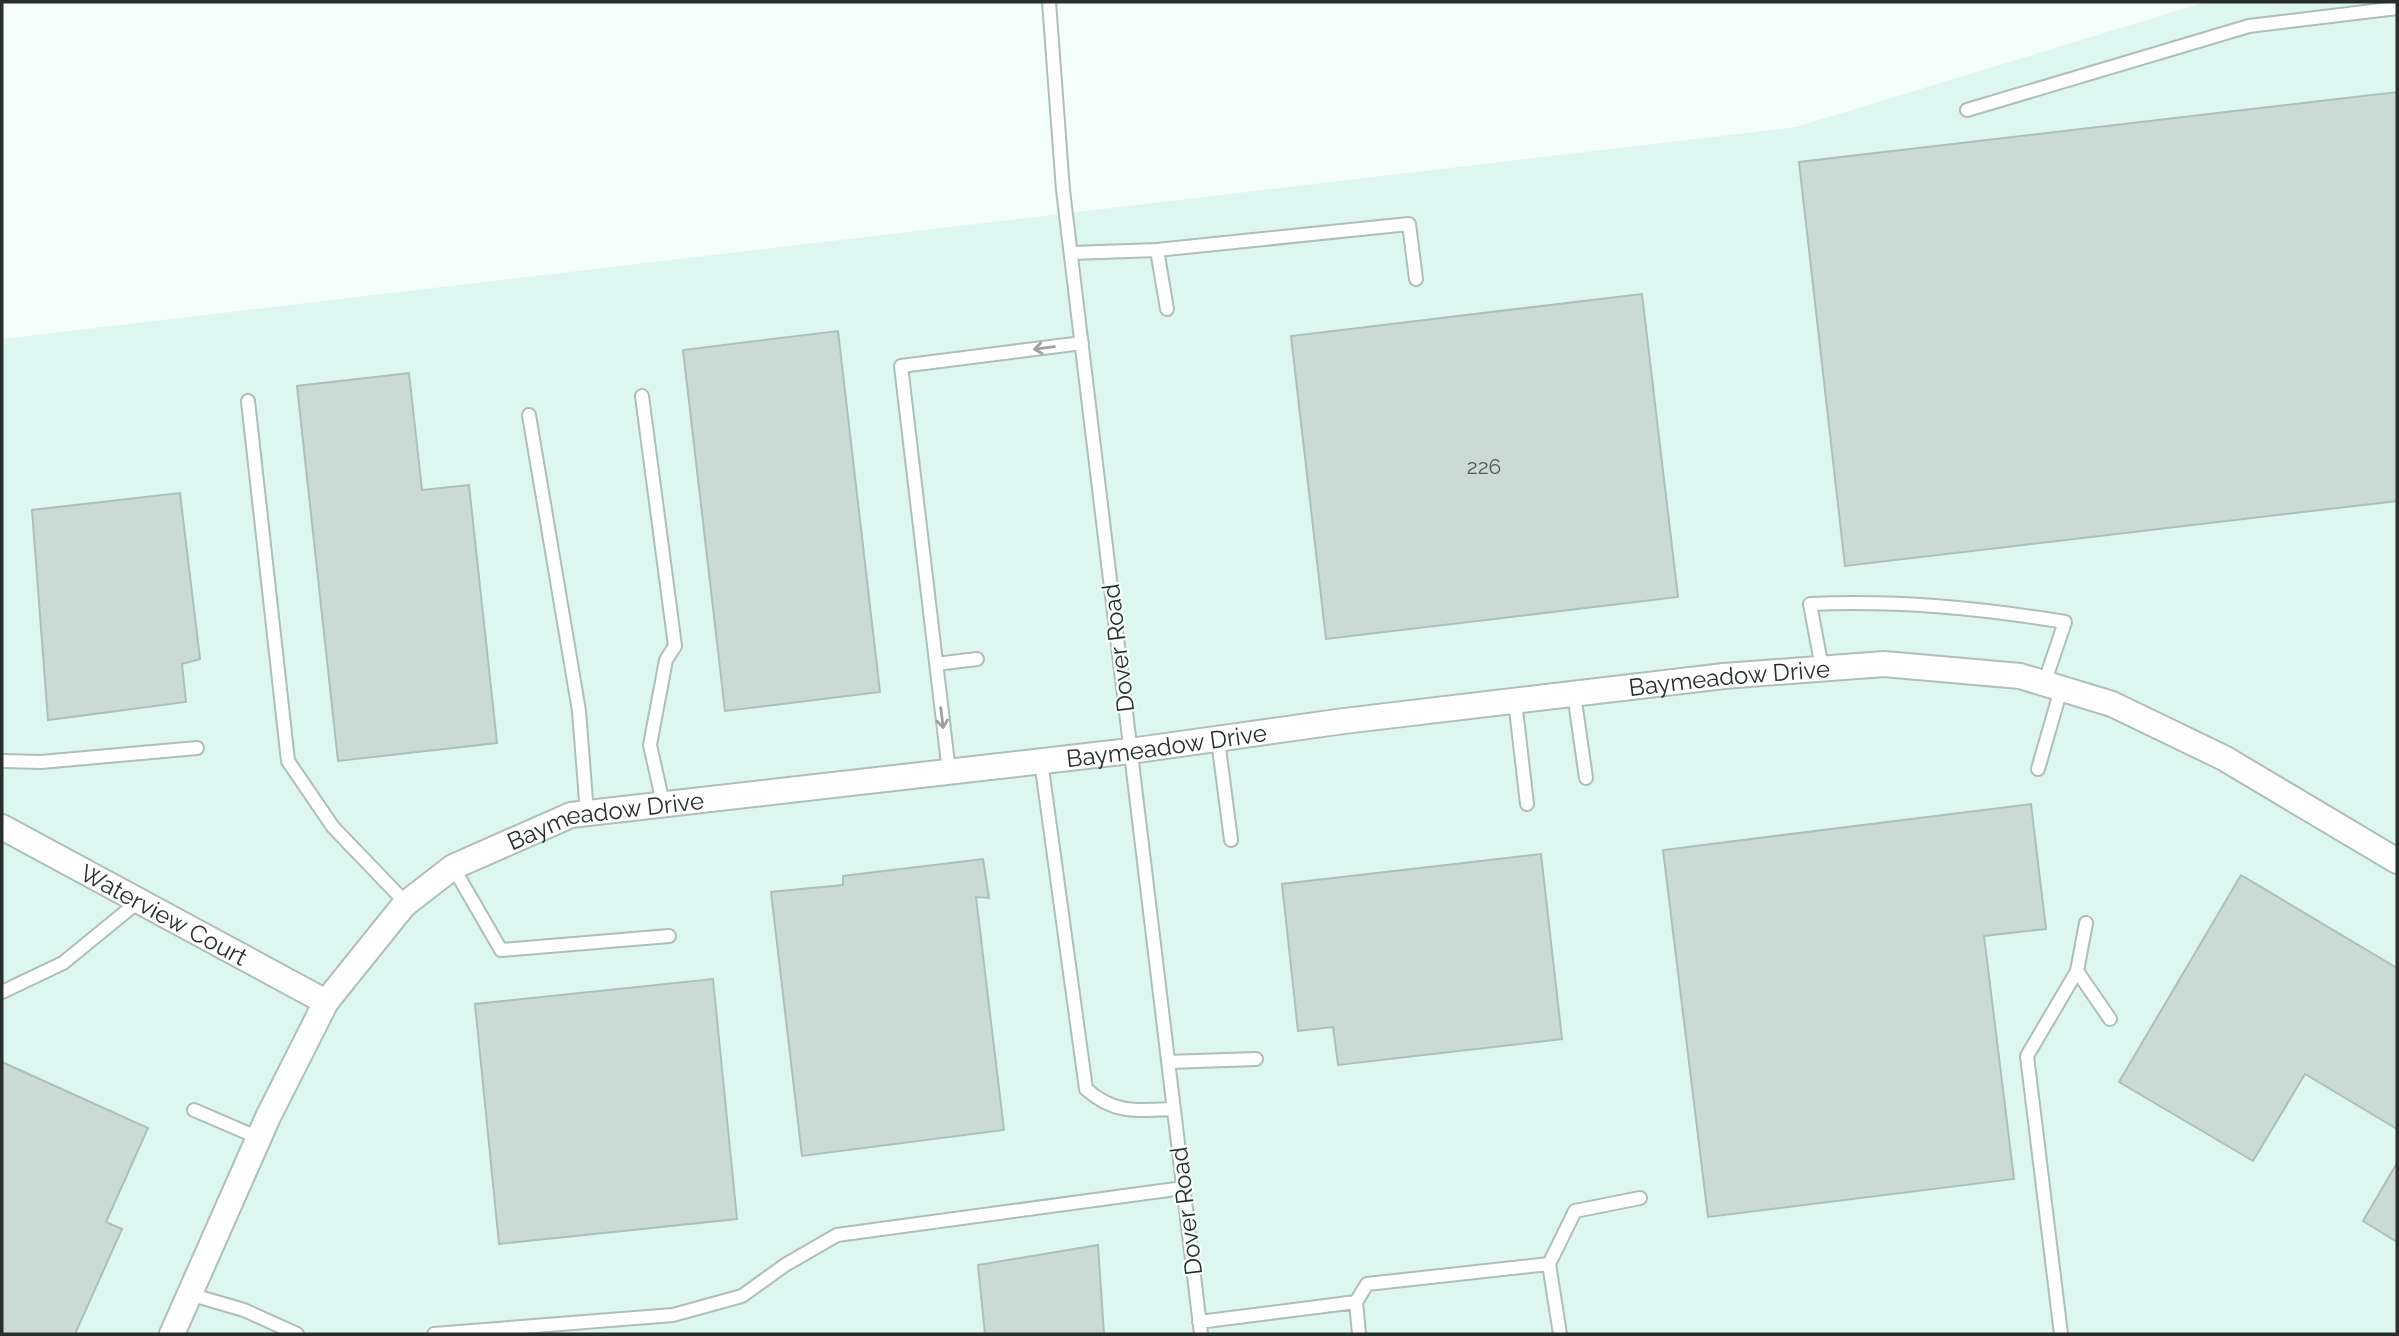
<svg xmlns="http://www.w3.org/2000/svg" width="2399" height="1336" font-family="Raleway,sans-serif">
<rect width="100%" height="100%" fill="#f4fefb"/>
<!-- built -->
<path fill="#ddf7f0" d="M 2206,2 L 2397,2 L 2397,1334 L 2,1334 L 2,339 L 1796,127 Z"/>
<!-- building -->
<path fill="#cadbd6" stroke="#aebeba" stroke-width="2" d="M 2397,92 L 2397,501 L 1845,566 L 1799,162 Z
M 1642,294 L 1678,597 L 1326,639 L 1291,336 Z
M 838,331 L 880,692 L 725,711 L 683,350 Z
M 409,373 L 422,490 L 469,485 L 497,743 L 338,761 L 297,386 Z
M 180,493 L 200,659 L 182,664 L 186,702 L 48,720 L 32,510 Z
M 2031,804 L 2046,929 L 1984,936 L 2014,1179 L 1708,1217 L 1663,850 Z
M 1541,854 L 1562,1039 L 1338,1065 L 1333,1027 L 1298,1031 L 1282,884 Z
M 983,859 L 989,898 L 976,897 L 1004,1130 L 802,1156 L 771,892 L 843,885 L 843,876 Z
M 2241,875 L 2397,968 L 2397,1129 L 2305,1074 L 2253,1161 L 2119,1082 Z
M 713,979 L 737,1219 L 499,1244 L 475,1004 Z
M 2,1062 L 148,1128 L 106,1222 L 122,1229 L 75,1334 L 2,1334 Z
M 2397,1163 L 2397,1242 L 2363,1221 Z
M 1098,1245 L 1104,1334 L 985,1334 L 978,1265 Z"/>
<g fill="none" stroke-linecap="round" stroke-linejoin="round">
<defs>
<path id="service" d="M 1049,2 L 1063,190 L 1201,1334
M 1967,110 L 2249,26 L 2397,8
M 1157,250 L 1409,224 L 1416,279
M 1071,253 L 1157,250 L 1167,309
M 642,396 L 675,646 L 666,660 L 650,745 L 663,803
M 248,401 L 288,761 L 333,827 L 406,903
M 529,415 L 579,711 L 587,813
M 936,664 L 977,659
M 1822,668 L 1810,604 C 1897,600 1979,608 2065,622 L 2044,684
M 1574,694 L 1586,778
M 1515,701 L 1527,804
M 1218,740 L 1231,840
M 2,761 L 41,762 L 197,748
M 1041,761 L 1086,1089 C 1114,1114 1137,1111 1173,1109
M 2038,769 L 2061,689
M 949,772 L 901,366 L 1082,343
M 453,867 L 501,950 L 669,936
M 2086,923 L 2077,971 L 2110,1019
M 2,992 L 63,963 L 139,901
M 1168,1062 L 1256,1059
M 194,1110 L 259,1138
M 1549,1264 L 1560,1334
M 189,1294 L 244,1310 L 297,1334
M 1356,1302 L 1359,1334
M 1199,1322 L 1356,1302 L 1367,1284 L 1549,1264 L 1575,1211 L 1640,1198
M 434,1334 L 673,1315 L 742,1296 L 785,1265 L 837,1235 L 1183,1188
M 2061,1334 L 2027,1056 L 2077,971"/>
<g id="minor">
<path id="s1" d="M 2,827 L 326,1002"/>
<path id="s2" d="M 172,1334 L 268,1117 L 326,1002 L 404,905 L 453,867 L 571,815 L 1130,751 L 1344,721 L 1724,676 L 1884,664 L 2020,676 L 2112,704 L 2224,758 L 2397,861"/>
</g>
</defs>
<!-- service casing -->
<use href="#service" stroke="#aebeb9" stroke-width="16"/>
<!-- minor casing -->
<use href="#minor" stroke="#aebeb9" stroke-width="28"/>
<!-- service -->
<use href="#service" stroke="#fff" stroke-width="12"/>
<!-- minor -->
<use href="#minor" stroke="#fff" stroke-width="24"/>
</g>
<!-- one-way arrows -->
<defs><path id="oneway-shaft" d="M-6 0H5M1.5-3L5.5 0L1.5 3" fill="none" stroke-width="1.6" stroke-linecap="round" stroke-linejoin="round" transform="scale(1.75)"/></defs>
<g stroke="#9ea1a0">
<use href="#oneway-shaft" transform="translate(1044 348) rotate(173)"/>
<use href="#oneway-shaft" transform="translate(942 718) rotate(83)"/>
</g>
<g text-anchor="middle" dominant-baseline="central" stroke-width="5" stroke-linejoin="round" paint-order="stroke">
<!-- number labels -->
<g font-size="21" fill="#505956">
<text x="1484" y="466">226</text>
</g>
<!-- street labels -->
<g font-size="24" fill="#272e2c" stroke="#f4fefb">
<text transform="translate(1118 648) rotate(-97)">Dover Road</text>
<text stroke="none"><textPath href="#s2" startOffset="1848">Baymeadow Drive</textPath></text>
<text stroke="none"><textPath href="#s2" startOffset="1281">Baymeadow Drive</textPath></text>
<text stroke="none"><textPath href="#s2" startOffset="714">Baymeadow Drive</textPath></text>
<text stroke="none"><textPath href="#s1" startOffset="184">Waterview Court</textPath></text>
<text transform="translate(1186 1211) rotate(-97)">Dover Road</text>
</g>
</g>
<!-- border -->
<rect width="2399" height="1336" fill="none" stroke="#272e2c" stroke-width="7"/>
</svg>
